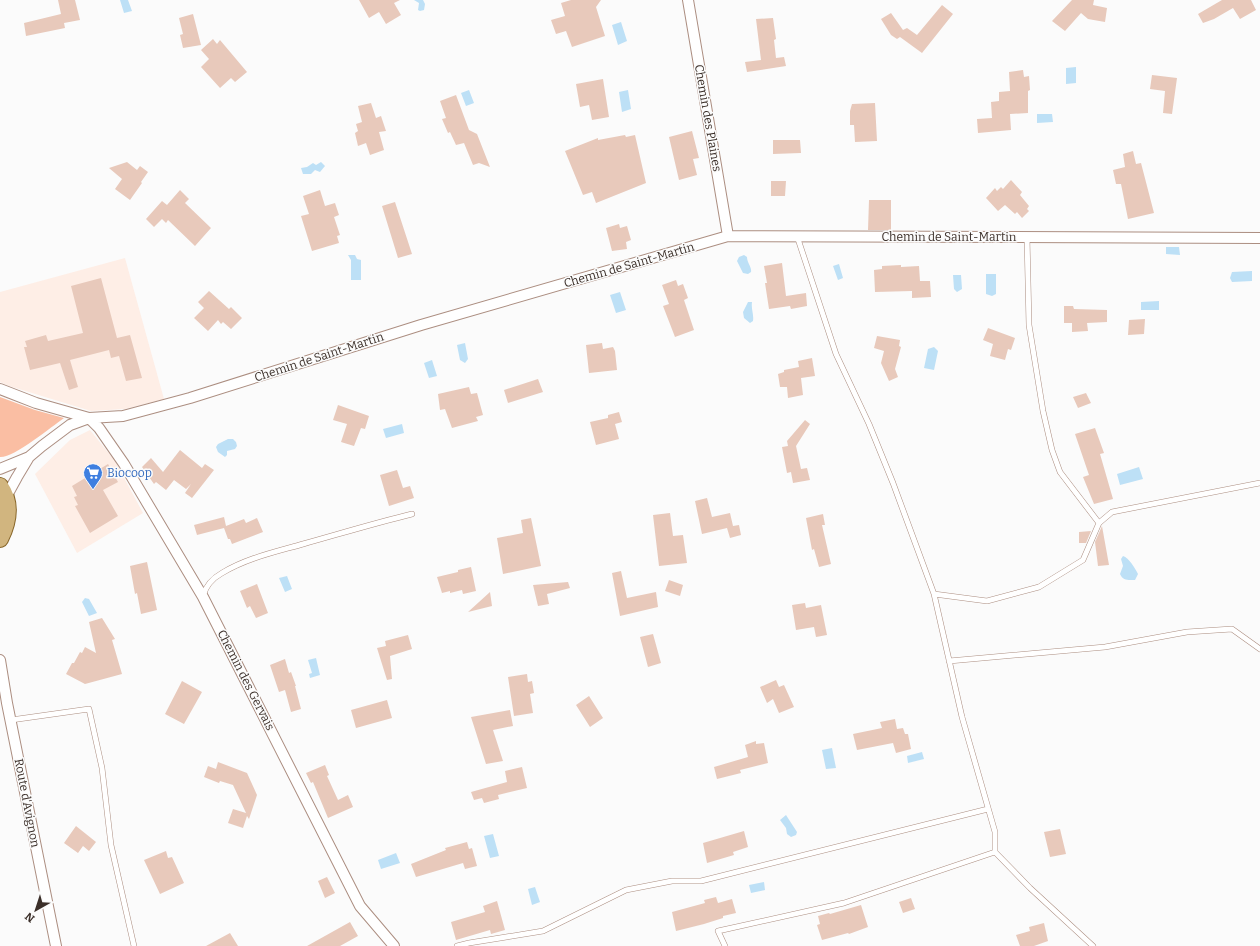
<svg xmlns="http://www.w3.org/2000/svg" width="1260" height="946" font-family="Bitter,serif">
<rect width="100%" height="100%" fill="#fbfbfb"/>
<!-- built -->
<path fill="#feeee6" d="M 125,258 L 164,399 L 125,409 L 91,411 L 9,386 L 0,382 L 0,292 Z
M 90,430 L 115,461 L 143,513 L 77,553 L 35,474 L 70,440 Z"/>
<!-- green -->
<path fill="#fabea3" d="M 0,397 L 35,410 L 64,418 C 51,427 14,458 0,457 Z"/>
<!-- water -->
<path fill="#bde0f6" d="M 120,0 L 128,0 L 132,11 L 124,13 Z
M 414,0 L 423,0 L 425,4 L 424,10 L 420,11 L 418,10 L 419,3 Z
M 621,22 L 627,41 L 618,45 L 612,25 Z
M 1076,67 L 1076,83 L 1066,84 L 1066,68 Z
M 469,90 L 474,103 L 466,106 L 461,93 Z
M 628,90 L 631,109 L 622,112 L 619,92 Z
M 1037,114 L 1052,114 L 1053,122 L 1037,123 Z
M 321,162 L 325,166 L 320,172 L 315,170 L 311,174 L 303,174 L 301,168 L 307,167 L 313,163 L 316,165 Z
M 1166,247 L 1179,247 L 1180,255 L 1166,254 Z
M 348,255 L 355,255 L 357,259 L 361,260 L 361,280 L 351,280 L 351,260 Z
M 744,255 L 747,257 C 747,263 752,267 751,272 L 748,274 L 743,273 L 737,261 L 739,257 Z
M 839,264 L 843,278 L 838,280 L 833,266 Z
M 1252,271 L 1252,281 L 1232,282 L 1230,278 L 1232,272 Z
M 986,274 L 996,274 L 996,294 L 992,296 L 986,294 Z
M 953,275 L 961,275 L 962,289 L 957,292 L 954,289 Z
M 620,292 L 626,310 L 616,313 L 610,295 Z
M 1159,301 L 1159,310 L 1141,310 L 1141,302 Z
M 748,302 L 752,302 C 751,310 754,314 753,321 L 750,323 L 744,318 L 743,312 Z
M 465,343 L 468,359 L 465,363 L 460,360 L 457,345 Z
M 934,347 L 938,351 L 934,370 L 924,368 L 928,349 Z
M 432,360 L 437,376 L 429,378 L 424,363 Z
M 402,424 L 404,433 L 386,438 L 383,429 Z
M 228,439 L 233,439 L 236,442 L 237,446 L 235,449 L 227,451 L 227,455 L 225,457 L 218,452 L 216,447 L 218,444 Z
M 1139,467 L 1143,479 L 1120,485 L 1117,474 Z
M 1123,556 C 1129,558 1135,568 1138,574 L 1135,580 C 1128,580 1123,581 1120,574 L 1123,566 L 1121,559 Z
M 287,576 L 292,589 L 285,592 L 279,578 Z
M 85,598 L 89,599 L 97,613 L 89,616 L 82,602 Z
M 316,658 L 320,675 L 310,678 L 309,674 L 312,673 L 308,660 Z
M 832,748 L 836,768 L 826,769 L 822,750 Z
M 922,752 L 924,759 L 908,763 L 907,756 Z
M 786,815 L 797,832 L 796,835 L 791,837 L 787,834 L 786,828 L 780,820 Z
M 493,834 L 499,856 L 490,858 L 484,836 Z
M 396,853 L 400,863 L 381,869 L 378,860 Z
M 764,882 L 765,890 L 751,893 L 749,885 Z
M 535,887 L 540,902 L 532,905 L 528,889 Z"/>
<!-- building -->
<path fill="#e8c9bb" d="M 58,0 L 75,0 L 80,20 L 64,23 L 65,28 L 26,36 L 24,23 L 61,14 Z
M 359,0 L 400,0 L 394,3 L 401,15 L 386,24 L 379,12 L 369,18 Z
M 571,0 L 601,0 L 596,7 L 605,36 L 572,47 L 566,31 L 556,34 L 551,20 L 565,16 L 561,3 Z
M 1072,0 L 1094,0 L 1093,5 L 1107,8 L 1105,22 L 1088,19 L 1081,13 L 1065,31 L 1052,21 Z
M 1222,0 L 1251,0 L 1256,10 L 1240,19 L 1233,8 L 1214,19 L 1203,23 L 1198,14 Z
M 942,5 L 953,14 L 922,53 L 900,37 L 897,39 L 891,35 L 881,19 L 891,13 L 903,30 L 907,28 L 917,35 Z
M 193,14 L 201,45 L 183,48 L 180,35 L 183,34 L 179,18 Z
M 773,18 L 776,39 L 774,40 L 776,58 L 784,57 L 786,66 L 747,72 L 745,62 L 761,60 L 756,19 Z
M 213,39 L 217,44 L 220,40 L 247,72 L 235,82 L 231,78 L 220,88 L 201,67 L 209,59 L 201,50 Z
M 1023,70 L 1024,77 L 1029,76 L 1030,90 L 1028,91 L 1028,113 L 1010,114 L 1011,130 L 978,133 L 977,119 L 992,118 L 991,102 L 999,101 L 999,92 L 1010,91 L 1009,72 Z
M 1152,75 L 1177,78 L 1172,114 L 1163,113 L 1165,91 L 1150,89 Z
M 603,79 L 609,117 L 592,120 L 589,105 L 580,107 L 576,84 Z
M 456,95 L 469,130 L 477,134 L 490,167 L 479,163 L 473,165 L 464,143 L 456,145 L 450,132 L 448,133 L 442,119 L 446,118 L 440,101 Z
M 371,103 L 376,118 L 381,116 L 386,131 L 379,132 L 384,150 L 370,155 L 366,143 L 358,146 L 355,133 L 358,131 L 356,124 L 362,122 L 358,106 Z
M 875,103 L 877,141 L 855,142 L 854,125 L 850,125 L 850,111 L 852,104 Z
M 692,131 L 699,158 L 693,159 L 697,175 L 679,180 L 669,137 Z
M 625,135 L 626,137 L 635,135 L 646,183 L 596,203 L 592,192 L 583,195 L 565,151 L 598,138 L 598,140 Z
M 773,140 L 800,140 L 801,153 L 773,154 Z
M 1133,151 L 1136,164 L 1141,163 L 1154,213 L 1128,219 L 1121,184 L 1116,184 L 1113,170 L 1125,167 L 1123,154 Z
M 127,162 L 137,170 L 140,166 L 148,172 L 141,182 L 142,183 L 130,200 L 115,189 L 122,179 L 109,168 Z
M 1011,180 L 1022,192 L 1020,195 L 1029,206 L 1027,209 L 1029,211 L 1022,218 L 1017,212 L 1015,214 L 1005,205 L 998,211 L 986,198 L 995,188 L 997,191 L 1001,187 L 1003,189 Z
M 771,181 L 786,181 L 785,196 L 771,196 Z
M 180,190 L 189,199 L 185,203 L 211,228 L 195,246 L 168,220 L 166,223 L 162,219 L 154,227 L 146,219 L 162,201 L 167,205 Z
M 320,190 L 325,206 L 335,203 L 339,215 L 334,217 L 340,235 L 337,236 L 339,243 L 312,251 L 301,216 L 309,214 L 303,196 Z
M 869,200 L 891,200 L 891,230 L 868,230 Z
M 395,202 L 412,254 L 398,258 L 382,206 Z
M 619,224 L 620,228 L 627,226 L 631,240 L 626,242 L 627,249 L 612,251 L 606,228 Z
M 782,263 L 786,296 L 806,293 L 807,306 L 791,309 L 790,306 L 769,309 L 765,283 L 767,283 L 764,266 Z
M 901,265 L 901,267 L 919,266 L 920,281 L 930,281 L 931,297 L 912,298 L 912,291 L 875,292 L 874,270 L 882,269 L 882,266 Z
M 101,278 L 117,338 L 130,335 L 142,378 L 126,381 L 119,356 L 111,358 L 109,350 L 70,360 L 78,387 L 69,390 L 60,363 L 30,370 L 24,347 L 27,347 L 25,341 L 46,335 L 48,341 L 83,333 L 71,286 Z
M 676,280 L 678,286 L 683,284 L 688,298 L 684,300 L 694,330 L 675,337 L 663,306 L 669,304 L 662,285 Z
M 209,291 L 229,309 L 231,307 L 242,318 L 231,329 L 223,322 L 221,324 L 218,320 L 208,331 L 194,318 L 204,308 L 198,302 Z
M 1064,306 L 1073,306 L 1074,309 L 1107,310 L 1107,322 L 1087,323 L 1088,331 L 1072,332 L 1072,323 L 1064,323 Z
M 1145,319 L 1144,334 L 1128,335 L 1129,320 Z
M 988,328 L 1015,338 L 1011,350 L 1008,349 L 1005,360 L 990,356 L 993,344 L 983,340 Z
M 877,336 L 900,340 L 899,346 L 901,347 L 895,369 L 898,377 L 889,381 L 881,363 L 884,351 L 874,348 Z
M 602,343 L 603,349 L 613,347 L 615,351 L 617,370 L 589,373 L 586,345 Z
M 812,358 L 815,376 L 801,378 L 803,395 L 788,398 L 787,387 L 780,387 L 778,374 L 784,372 L 784,370 L 799,367 L 798,361 Z
M 538,379 L 543,392 L 508,403 L 504,390 Z
M 469,387 L 471,394 L 477,393 L 483,415 L 476,417 L 478,421 L 452,428 L 445,409 L 440,410 L 438,394 Z
M 1086,393 L 1091,403 L 1078,408 L 1073,397 Z
M 338,405 L 369,416 L 365,429 L 361,428 L 354,446 L 341,442 L 347,424 L 333,420 Z
M 619,412 L 622,422 L 615,424 L 619,439 L 596,445 L 590,422 L 608,418 L 608,415 Z
M 805,420 L 810,424 L 796,446 L 801,469 L 807,468 L 810,480 L 793,483 L 791,472 L 787,473 L 782,447 L 788,446 L 787,441 Z
M 1095,428 L 1104,453 L 1100,454 L 1113,499 L 1094,504 L 1083,477 L 1089,475 L 1075,434 Z
M 180,450 L 202,468 L 205,464 L 214,470 L 192,498 L 185,493 L 191,484 L 186,489 L 174,480 L 166,490 L 156,482 L 154,484 L 142,467 L 151,458 L 163,472 Z
M 108,464 L 118,482 L 103,490 L 118,516 L 90,533 L 75,506 L 78,505 L 74,497 L 77,496 L 72,486 Z
M 397,470 L 403,488 L 410,486 L 414,498 L 389,506 L 380,475 Z
M 707,498 L 712,517 L 730,513 L 733,526 L 739,525 L 741,535 L 730,538 L 727,528 L 702,534 L 695,501 Z
M 670,513 L 673,536 L 683,535 L 687,563 L 659,566 L 653,515 Z
M 823,514 L 825,525 L 822,525 L 831,564 L 819,567 L 814,549 L 812,550 L 806,518 Z
M 224,517 L 226,526 L 244,519 L 246,523 L 257,518 L 263,532 L 232,544 L 230,539 L 228,539 L 224,528 L 197,535 L 194,525 Z
M 531,518 L 541,566 L 503,574 L 497,538 L 523,533 L 521,520 Z
M 1102,526 L 1109,565 L 1098,566 L 1095,542 Z
M 1091,531 L 1086,543 L 1079,543 L 1079,532 Z
M 147,562 L 157,610 L 141,614 L 137,593 L 135,594 L 130,566 Z
M 471,567 L 476,591 L 463,594 L 462,590 L 450,593 L 450,591 L 442,593 L 437,577 L 458,572 L 458,570 Z
M 621,571 L 627,598 L 656,592 L 658,607 L 620,616 L 612,573 Z
M 669,580 L 683,585 L 680,596 L 665,591 Z
M 568,582 L 570,588 L 547,594 L 549,604 L 538,606 L 533,585 Z
M 257,584 L 268,613 L 256,618 L 250,606 L 247,608 L 240,591 Z
M 490,592 L 492,606 L 468,612 Z
M 805,603 L 806,608 L 821,605 L 827,635 L 816,637 L 814,627 L 796,630 L 792,605 Z
M 102,618 L 115,639 L 112,640 L 122,674 L 85,684 L 66,674 L 72,663 L 74,663 L 80,652 L 82,653 L 85,647 L 96,653 L 89,622 Z
M 653,634 L 661,663 L 648,667 L 640,637 Z
M 408,635 L 412,649 L 390,656 L 392,679 L 387,680 L 377,648 L 386,646 L 385,641 Z
M 285,659 L 289,673 L 291,672 L 296,686 L 295,686 L 301,709 L 291,712 L 285,690 L 279,692 L 270,665 Z
M 527,674 L 528,682 L 532,681 L 534,693 L 530,694 L 533,713 L 514,716 L 508,677 Z
M 776,680 L 779,687 L 784,685 L 794,707 L 779,713 L 773,699 L 767,703 L 760,687 Z
M 182,681 L 202,692 L 184,724 L 165,714 Z
M 589,696 L 603,718 L 590,727 L 576,705 Z
M 387,700 L 392,718 L 356,728 L 351,710 Z
M 510,710 L 513,726 L 493,730 L 503,761 L 486,764 L 471,717 Z
M 895,719 L 897,729 L 903,728 L 905,734 L 908,734 L 911,749 L 896,753 L 893,743 L 857,750 L 853,734 L 882,728 L 880,722 Z
M 756,741 L 756,744 L 764,743 L 768,763 L 740,770 L 741,773 L 717,779 L 714,767 L 748,757 L 745,745 Z
M 218,762 L 247,773 L 257,795 L 249,819 L 247,816 L 243,828 L 228,823 L 233,809 L 246,813 L 233,785 L 220,781 L 219,783 L 204,777 L 208,766 L 216,769 Z
M 325,765 L 329,775 L 327,776 L 338,800 L 348,795 L 353,807 L 328,818 L 313,782 L 311,783 L 306,773 Z
M 522,767 L 527,788 L 498,795 L 499,799 L 484,803 L 482,798 L 474,800 L 471,792 L 507,782 L 505,771 Z
M 76,826 L 96,842 L 89,851 L 83,846 L 78,853 L 64,843 Z
M 1060,829 L 1066,854 L 1050,857 L 1044,832 Z
M 744,831 L 748,847 L 733,852 L 734,855 L 707,863 L 703,843 Z
M 467,842 L 469,849 L 472,848 L 477,866 L 465,869 L 463,863 L 416,877 L 411,864 L 446,850 L 445,848 Z
M 166,851 L 168,858 L 172,857 L 184,883 L 160,894 L 144,860 Z
M 327,877 L 335,893 L 325,898 L 318,881 Z
M 716,897 L 718,903 L 732,899 L 736,913 L 723,916 L 723,918 L 704,924 L 676,931 L 672,912 L 705,903 L 704,900 Z
M 911,898 L 915,909 L 903,913 L 899,902 Z
M 497,901 L 505,930 L 491,934 L 490,930 L 456,940 L 451,922 L 485,912 L 483,906 Z
M 861,905 L 868,927 L 849,934 L 848,933 L 822,940 L 817,925 L 820,924 L 818,916 L 829,913 L 830,914 Z
M 350,922 L 358,936 L 340,946 L 307,946 Z
M 1044,923 L 1048,941 L 1034,946 L 1020,946 L 1016,935 L 1030,931 L 1029,927 Z
M 230,933 L 238,946 L 206,946 Z"/>
<g fill="none" stroke-linecap="round" stroke-linejoin="round">
<defs>
<path id="service" d="M 797,236 L 836,354 L 869,424 L 893,483 L 934,594 L 962,717 L 995,832 L 995,852 L 1030,888 L 1093,946
M 1027,237 L 1029,325 L 1043,411 L 1052,450 L 1060,472 L 1099,523
M 934,594 L 987,601 L 1039,587 L 1083,560 L 1099,523 L 1112,512 L 1260,483
M 203,596 C 206,585 213,578 222,573 C 247,558 275,552 303,544 C 339,534 375,523 412,514
M 949,661 L 1105,647 L 1187,632 L 1232,629 L 1260,649
M 11,720 L 89,709 L 102,768 L 111,845 L 134,946
M 457,946 L 469,943 L 543,931 L 626,890 L 672,881 L 701,881 L 988,809
M 725,946 L 718,931 L 844,903 L 995,852"/>
<path id="minor" d="M 688,0 L 728,236
M 0,389 L 36,403 L 89,418 L 99,428 L 124,464 L 203,597 L 360,906 L 394,946
M 0,469 L 29,457
M 6,497 L 17,477 L 29,457 L 42,446 L 70,425 L 89,418 L 123,416 L 190,398 L 421,325 L 728,236 L 1260,238
M 0,660 L 7,703 L 56,946"/>
<path id="primary" d="M 0,486 C 12,503 9,521 0,539"/>
</defs>
<!-- service casing -->
<use href="#service" stroke="#ac8e81" stroke-width="6"/>
<!-- minor casing -->
<use href="#minor" stroke="#ac8e81" stroke-width="12"/>
<!-- primary casing -->
<use href="#primary" stroke="#886629" stroke-width="18"/>
<!-- service -->
<use href="#service" stroke="#fff" stroke-width="5"/>
<!-- minor -->
<use href="#minor" stroke="#fff" stroke-width="10"/>
<!-- primary -->
<use href="#primary" stroke="#d1b57f" stroke-width="16"/>
</g>
<!-- icons -->
<defs>
<symbol id="supermarket-pin" viewBox="-11 -11 22 30"><path d="M0 17L-7.5 6A9.5 9.5 0 1 1 7.5 6Z" fill="#3f7fe0" stroke="#fbfbfb"/><path d="M-6-5.5h2.5l.6 2H6L4.5 2H-2.5L-4.4-4H-6ZM-1.5 3.2a1.3 1.3 0 1 0 .1 0ZM3 3.2a1.3 1.3 0 1 0 .1 0Z" fill="#fff"/></symbol>
</defs>
<g fill-rule="evenodd">
<use href="#supermarket-pin" x="82" y="462" width="22" height="30"/>
</g>
<g text-anchor="middle" dominant-baseline="central" stroke-width="3" stroke-linejoin="round" paint-order="stroke">
<!-- street labels -->
<g font-size="12" fill="#3b2f29" stroke="#fbfbfb">
<text transform="translate(708 118) rotate(80)">Chemin des Plaines</text>
<text x="949" y="237">Chemin de Saint-Martin</text>
<text transform="translate(629 265) rotate(-16)">Chemin de Saint-Martin</text>
<text transform="translate(319 357) rotate(-18)">Chemin de Saint-Martin</text>
<text transform="translate(246 680) rotate(63)">Chemin des Gervais</text>
<text transform="translate(27 803) rotate(79)">Route d'Avignon</text>
</g>
<!-- shop labels -->
<g font-size="12" fill="#366cbe" stroke="#fbfbfb" text-anchor="start">
<text x="107" y="473">Biocoop</text>
</g>
</g>
<!-- north arrow -->
<g transform="translate(36 910) rotate(219)" stroke="#fbfbfb" stroke-width="3" paint-order="stroke">
<path d="M0-3L7 15L0 10L-7 15Z" fill="#3b2f29"/>
<text y="-6" font-size="11" font-weight="bold" text-anchor="middle" fill="#3b2f29">N</text>
</g>
</svg>
